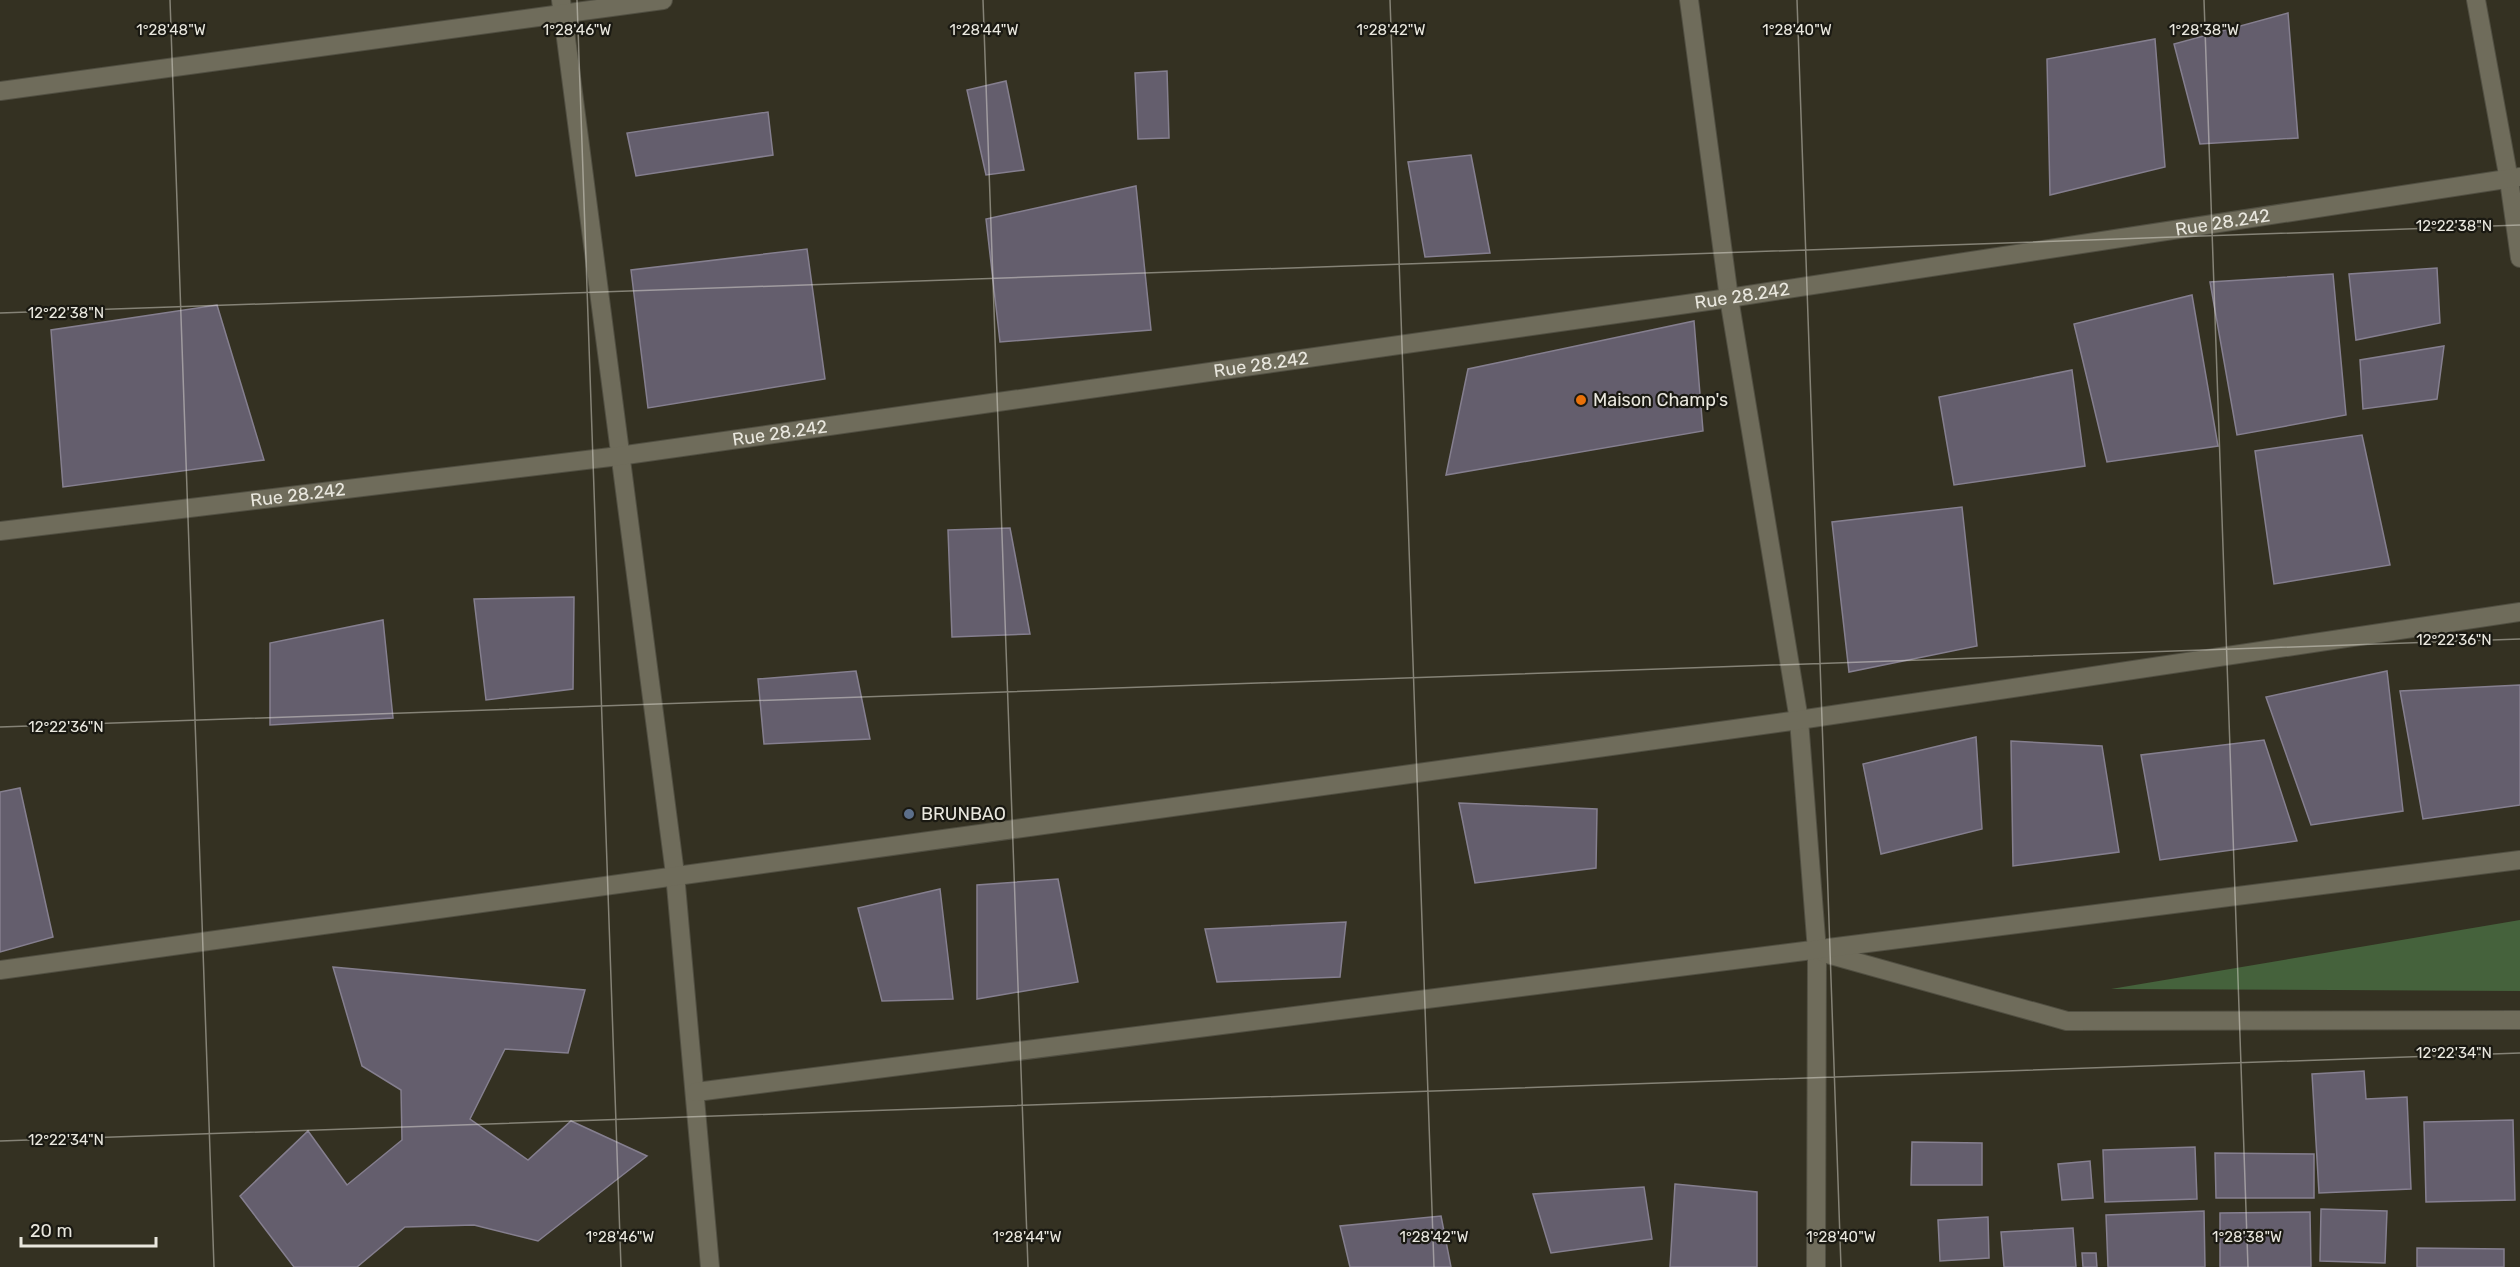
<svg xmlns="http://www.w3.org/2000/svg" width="2520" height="1267" font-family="Rubik,sans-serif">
<rect width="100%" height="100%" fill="#343122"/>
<!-- green -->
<path fill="#45623c" d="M 2520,920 L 2520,991 L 2111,989 Z"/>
<!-- building -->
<path fill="#645e6d" stroke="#857f8f" stroke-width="1.5" d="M 2288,13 L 2298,138 L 2200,144 L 2174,44 Z
M 2155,39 L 2165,167 L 2050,195 L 2047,59 Z
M 1167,71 L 1169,138 L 1138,139 L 1135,73 Z
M 1006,81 L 1024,170 L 986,175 L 967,90 Z
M 768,112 L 773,155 L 636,176 L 627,133 Z
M 1471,155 L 1490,253 L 1425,257 L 1408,162 Z
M 1136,186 L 1151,330 L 1000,342 L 986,219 Z
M 807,249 L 825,379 L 648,408 L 631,270 Z
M 2437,268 L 2440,323 L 2356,340 L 2349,274 Z
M 2333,274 L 2346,415 L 2237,435 L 2210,282 Z
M 2192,295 L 2218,446 L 2107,462 L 2074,324 Z
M 217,305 L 264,460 L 63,487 L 51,330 Z
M 1694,321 L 1703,431 L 1446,475 L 1468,369 Z
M 2444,346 L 2437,399 L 2363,409 L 2360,360 Z
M 2072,370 L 2085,466 L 1954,485 L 1939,397 Z
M 2362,435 L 2390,565 L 2274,584 L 2255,451 Z
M 1962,507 L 1977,646 L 1849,672 L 1832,522 Z
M 1010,528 L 1030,634 L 952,637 L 948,530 Z
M 574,597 L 573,689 L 486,700 L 474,599 Z
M 383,620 L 393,718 L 270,725 L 270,643 Z
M 856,671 L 870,739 L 764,744 L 758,679 Z
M 2387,671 L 2403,811 L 2311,825 L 2266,697 Z
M 2520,685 L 2520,805 L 2423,819 L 2400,691 Z
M 1976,737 L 1982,829 L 1881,854 L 1863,764 Z
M 2264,740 L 2297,841 L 2160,860 L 2141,755 Z
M 2011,741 L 2102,746 L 2119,852 L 2013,866 Z
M 20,788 L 53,937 L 0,952 L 0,792 Z
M 1459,803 L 1597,809 L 1596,868 L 1475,883 Z
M 1058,879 L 1078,982 L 977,999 L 977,885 Z
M 940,889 L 953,999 L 882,1001 L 858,908 Z
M 1346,922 L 1340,977 L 1217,982 L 1205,929 Z
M 333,967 L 585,990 L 568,1053 L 505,1049 L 470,1119 L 528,1160 L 571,1121 L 647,1156 L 538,1241 L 474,1225 L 405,1227 L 357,1267 L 294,1267 L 240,1196 L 308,1131 L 347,1185 L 402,1140 L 401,1090 L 362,1066 Z
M 2364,1071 L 2366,1099 L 2407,1097 L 2411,1189 L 2319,1193 L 2312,1074 Z
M 2513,1120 L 2515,1200 L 2426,1202 L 2424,1122 Z
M 1912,1142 L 1982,1143 L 1982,1185 L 1911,1185 Z
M 2195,1147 L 2197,1199 L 2105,1202 L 2103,1150 Z
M 2215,1153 L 2314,1154 L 2314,1198 L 2216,1198 Z
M 2090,1161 L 2093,1198 L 2062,1200 L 2058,1164 Z
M 1675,1184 L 1757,1192 L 1757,1267 L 1670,1267 Z
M 1644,1187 L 1652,1239 L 1551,1253 L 1533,1194 Z
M 2321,1209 L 2387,1211 L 2385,1263 L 2320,1261 Z
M 2204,1211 L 2205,1267 L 2108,1267 L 2106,1215 Z
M 2310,1212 L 2311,1267 L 2220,1267 L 2220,1213 Z
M 1441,1216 L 1451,1267 L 1350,1267 L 1340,1226 Z
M 1988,1217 L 1989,1258 L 1940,1261 L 1938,1220 Z
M 2073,1228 L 2076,1267 L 2004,1267 L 2001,1232 Z
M 2417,1248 L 2504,1249 L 2504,1267 L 2417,1267 Z
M 2082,1253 L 2096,1253 L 2097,1267 L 2083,1267 Z"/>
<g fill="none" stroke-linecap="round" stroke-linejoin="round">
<defs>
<g id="minor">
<path d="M 561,0 L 675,874 L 710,1267"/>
<path d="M 1689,0 L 1729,298 L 1799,720 L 1817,951 L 1816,1267"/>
<path d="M 2476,0 L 2509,180 L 2520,258"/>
<path d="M 0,91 L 663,0"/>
<path id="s1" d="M 0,531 L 619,456 L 1729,298 L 2520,177"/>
<path d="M 1824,953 L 2067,1021 L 2520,1020"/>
<path d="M 0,970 L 1799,720 L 2520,612"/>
<path d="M 696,1092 L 2520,860"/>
</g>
</defs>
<!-- minor casing -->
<use href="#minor" stroke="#514f42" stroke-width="20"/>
<!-- minor -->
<use href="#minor" stroke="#6f6c5b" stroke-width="18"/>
</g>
<!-- ticks -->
<path fill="none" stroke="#e9e7de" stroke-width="1.5" stroke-opacity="0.45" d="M 170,0 L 214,1267M 577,0 L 621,1267M 983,0 L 1028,1267M 1390,0 L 1434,1267M 1797,0 L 1841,1267M 2204,0 L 2248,1267M 0,313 L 2520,225M 0,727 L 2520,639M 0,1141 L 2520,1053"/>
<!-- markers -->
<circle fill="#e8710a" stroke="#1a1912" stroke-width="2" cx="1581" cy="400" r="6"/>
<circle fill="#5c6f8a" stroke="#1a1912" stroke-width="2" cx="909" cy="814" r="6"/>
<g text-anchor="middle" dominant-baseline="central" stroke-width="4.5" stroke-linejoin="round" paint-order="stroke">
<!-- street labels -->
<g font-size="18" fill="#e9e7de" stroke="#1a1912">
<text stroke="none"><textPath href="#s1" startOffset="2244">Rue 28.242</textPath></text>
<text stroke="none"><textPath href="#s1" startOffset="1758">Rue 28.242</textPath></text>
<text stroke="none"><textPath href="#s1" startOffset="1272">Rue 28.242</textPath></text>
<text stroke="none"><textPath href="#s1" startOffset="786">Rue 28.242</textPath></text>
<text stroke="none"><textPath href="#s1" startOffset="300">Rue 28.242</textPath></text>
</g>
<!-- poi labels -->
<g font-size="18" fill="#e9e7de" stroke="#1a1912" text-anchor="start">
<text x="1593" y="400">Maison Champ's</text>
<text x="921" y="814">BRUNBAO</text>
</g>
</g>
<g font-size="15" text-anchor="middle" fill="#e9e7de" stroke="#1a1912" stroke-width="4.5" stroke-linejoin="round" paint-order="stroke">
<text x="171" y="35">1°28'48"W</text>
<text x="577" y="35">1°28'46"W</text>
<text x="984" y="35">1°28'44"W</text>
<text x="1391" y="35">1°28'42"W</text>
<text x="1797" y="35">1°28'40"W</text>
<text x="2204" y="35">1°28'38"W</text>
<text x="2454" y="231">12°22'38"N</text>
<text x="66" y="318">12°22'38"N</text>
<text x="2454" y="645">12°22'36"N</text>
<text x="66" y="732">12°22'36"N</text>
<text x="2454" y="1058">12°22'34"N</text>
<text x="66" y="1145">12°22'34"N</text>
<text x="620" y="1242">1°28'46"W</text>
<text x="1027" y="1242">1°28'44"W</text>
<text x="1434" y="1242">1°28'42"W</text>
<text x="1841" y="1242">1°28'40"W</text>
<text x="2247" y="1242">1°28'38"W</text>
</g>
<!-- scale -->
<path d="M21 1237v9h135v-9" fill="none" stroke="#e9e7de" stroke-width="3"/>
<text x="30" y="1237" font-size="18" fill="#e9e7de" stroke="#1a1912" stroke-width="4.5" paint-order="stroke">20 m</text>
</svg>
